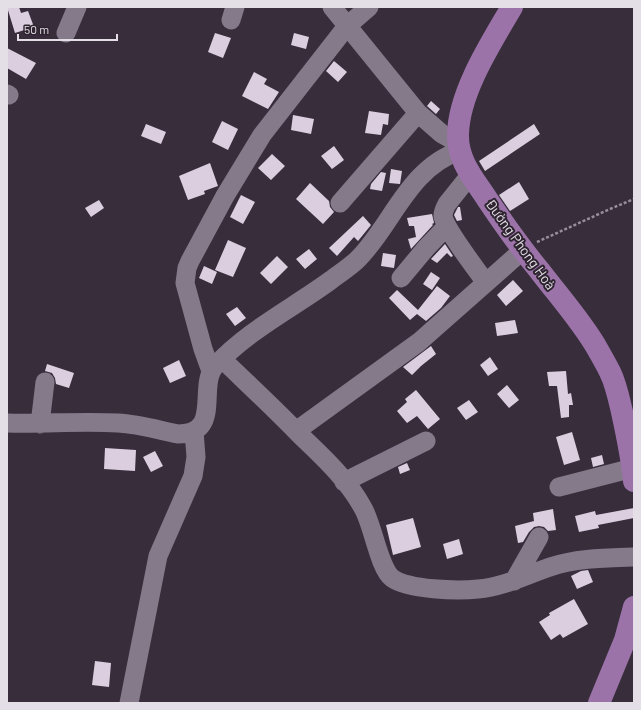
<svg xmlns="http://www.w3.org/2000/svg" width="641" height="710" font-family="Barlow,sans-serif">
<rect width="100%" height="100%" fill="#382e3b"/>
<!-- building -->
<path fill="#dbcfdf" d="M 7,7 L 19,7 L 21,13 L 28,11 L 34,27 L 15,33 Z
M 215,33 L 231,38 L 223,58 L 208,52 Z
M 294,33 L 309,37 L 306,49 L 291,45 Z
M 7,48 L 36,63 L 26,79 L 7,68 Z
M 334,61 L 347,72 L 338,82 L 326,71 Z
M 254,72 L 267,79 L 264,84 L 279,92 L 268,109 L 242,96 Z
M 431,101 L 440,109 L 436,114 L 427,106 Z
M 369,111 L 389,114 L 388,125 L 383,124 L 381,135 L 365,133 Z
M 293,115 L 314,119 L 311,134 L 291,130 Z
M 222,121 L 238,129 L 228,150 L 212,142 Z
M 146,124 L 166,132 L 161,144 L 141,136 Z
M 534,124 L 540,134 L 485,171 L 479,161 Z
M 334,146 L 344,160 L 332,169 L 321,156 Z
M 272,154 L 285,166 L 271,180 L 258,168 Z
M 210,163 L 218,186 L 204,191 L 205,194 L 188,200 L 179,176 Z
M 391,169 L 402,171 L 400,184 L 389,183 Z
M 381,172 L 386,173 L 382,191 L 370,189 L 371,184 Z
M 519,182 L 529,199 L 510,211 L 499,195 Z
M 310,183 L 329,201 L 330,207 L 334,212 L 323,224 L 296,199 Z
M 241,195 L 255,202 L 243,224 L 230,217 Z
M 99,200 L 104,208 L 91,217 L 85,208 Z
M 458,207 L 460,207 L 462,220 L 457,221 L 454,215 Z
M 432,214 L 434,223 L 432,224 L 433,225 L 411,249 L 408,239 L 416,237 L 414,226 L 409,226 L 407,218 Z
M 363,216 L 371,225 L 358,241 L 354,237 L 337,256 L 329,248 Z
M 228,240 L 246,248 L 233,277 L 215,270 Z
M 445,244 L 453,256 L 451,257 L 447,253 L 437,263 L 431,259 Z
M 309,249 L 317,259 L 305,269 L 296,259 Z
M 383,253 L 396,255 L 394,268 L 381,266 Z
M 277,256 L 288,267 L 271,284 L 260,273 Z
M 204,266 L 217,272 L 212,284 L 199,278 Z
M 431,272 L 440,278 L 432,290 L 423,284 Z
M 513,280 L 523,291 L 506,306 L 497,295 Z
M 437,286 L 450,296 L 441,308 L 426,321 L 417,314 L 410,320 L 389,298 L 397,290 L 418,310 Z
M 237,307 L 246,318 L 235,326 L 226,314 Z
M 515,320 L 518,333 L 497,336 L 495,323 Z
M 431,346 L 436,354 L 421,366 L 412,375 L 403,367 Z
M 490,357 L 498,369 L 488,376 L 480,365 Z
M 179,360 L 186,376 L 170,383 L 163,368 Z
M 47,364 L 74,373 L 69,388 L 56,384 L 55,378 L 52,373 L 45,371 Z
M 566,371 L 568,394 L 571,393 L 573,405 L 569,405 L 569,417 L 561,418 L 557,386 L 549,386 L 547,372 Z
M 507,385 L 519,400 L 509,408 L 497,394 Z
M 416,390 L 440,419 L 428,429 L 417,416 L 407,423 L 397,411 L 407,402 L 405,399 Z
M 469,400 L 478,412 L 466,420 L 457,408 Z
M 572,432 L 580,460 L 564,465 L 556,437 Z
M 105,448 L 136,450 L 135,471 L 104,469 Z
M 155,451 L 163,466 L 151,472 L 143,457 Z
M 602,455 L 604,464 L 593,467 L 591,458 Z
M 407,463 L 410,470 L 400,474 L 398,467 Z
M 634,508 L 634,518 L 598,525 L 599,528 L 579,532 L 575,516 L 595,511 L 596,515 Z
M 553,509 L 556,530 L 548,531 L 544,527 L 539,526 L 534,527 L 529,532 L 523,542 L 518,543 L 515,526 L 534,521 L 533,513 Z
M 413,518 L 421,547 L 393,555 L 386,525 Z
M 459,539 L 463,554 L 447,559 L 443,544 Z
M 588,570 L 593,582 L 577,589 L 571,576 L 581,571 Z
M 574,599 L 588,624 L 563,638 L 560,634 L 551,640 L 539,622 L 550,615 L 549,613 Z
M 95,661 L 111,663 L 109,687 L 92,685 Z"/>
<g fill="none" stroke-linecap="round" stroke-linejoin="round">
<!-- path -->
<path stroke="#968f99" stroke-width="2.5" stroke-dasharray="3 2" stroke-linecap="butt" d="M 537,242 L 610,209 L 634,199"/>
<!-- minor -->
<path stroke="#857a89" stroke-width="19" d="M 332,7 L 418,113 L 442,134 L 458,143
M 231,20 L 235,7
M 66,33 L 77,7
M 7,94 L 9,95
M 471,174 L 447,204 C 445,208 443,211 443,216 C 445,229 477,270 486,283
M 340,203 L 418,113
M 401,278 L 426,248 L 447,226
M 222,359 C 248,384 275,409 300,435 C 323,457 348,480 363,508 C 373,525 379,568 392,578 C 408,590 458,591 478,589 C 503,587 526,575 550,567 C 577,558 606,558 634,557
M 211,371 L 203,349 L 185,283 L 187,268 L 190,261 L 225,196 L 262,135 L 347,26 L 369,7
M 7,423 C 44,424 81,421 118,423 C 139,424 158,430 178,434 C 223,434 197,386 215,366 C 248,330 293,308 331,280 C 340,273 350,267 358,259 C 392,225 409,167 460,151
M 40,424 L 45,382
M 296,431 L 419,342 L 523,250
M 344,482 L 426,441
M 559,487 L 633,468
M 514,581 L 539,537
M 129,703 L 158,556 L 193,476 L 196,457 L 194,431"/>
<!-- major -->
<path stroke="#9c73a9" stroke-width="22" d="M 512,7 C 491,43 459,92 458,134 C 457,160 474,179 487,199 C 503,223 520,247 539,270 C 558,295 583,323 598,350 C 602,357 606,364 610,372 C 616,384 619,399 622,412 C 627,435 632,458 634,481
M 599,703 L 625,640 L 634,607"/>
</g>
<g text-anchor="middle" dominant-baseline="central" stroke-width="4" stroke-linejoin="round" paint-order="stroke">
<!-- street labels -->
<g font-size="14" fill="#e4dee6" stroke="#2d2430">
<text transform="translate(521 244) rotate(54)">Đường Phong Hoà</text>
</g>
</g>
<!-- border -->
<rect width="641" height="710" fill="none" stroke="#e4dee6" stroke-width="16"/>
<!-- scale -->
<path d="M18 34v6h99v-6" fill="none" stroke="#e4dee6" stroke-width="2"/>
<text x="24" y="34" font-size="12" fill="#e4dee6" stroke="#2d2430" stroke-width="3" paint-order="stroke">50 m</text>
</svg>
